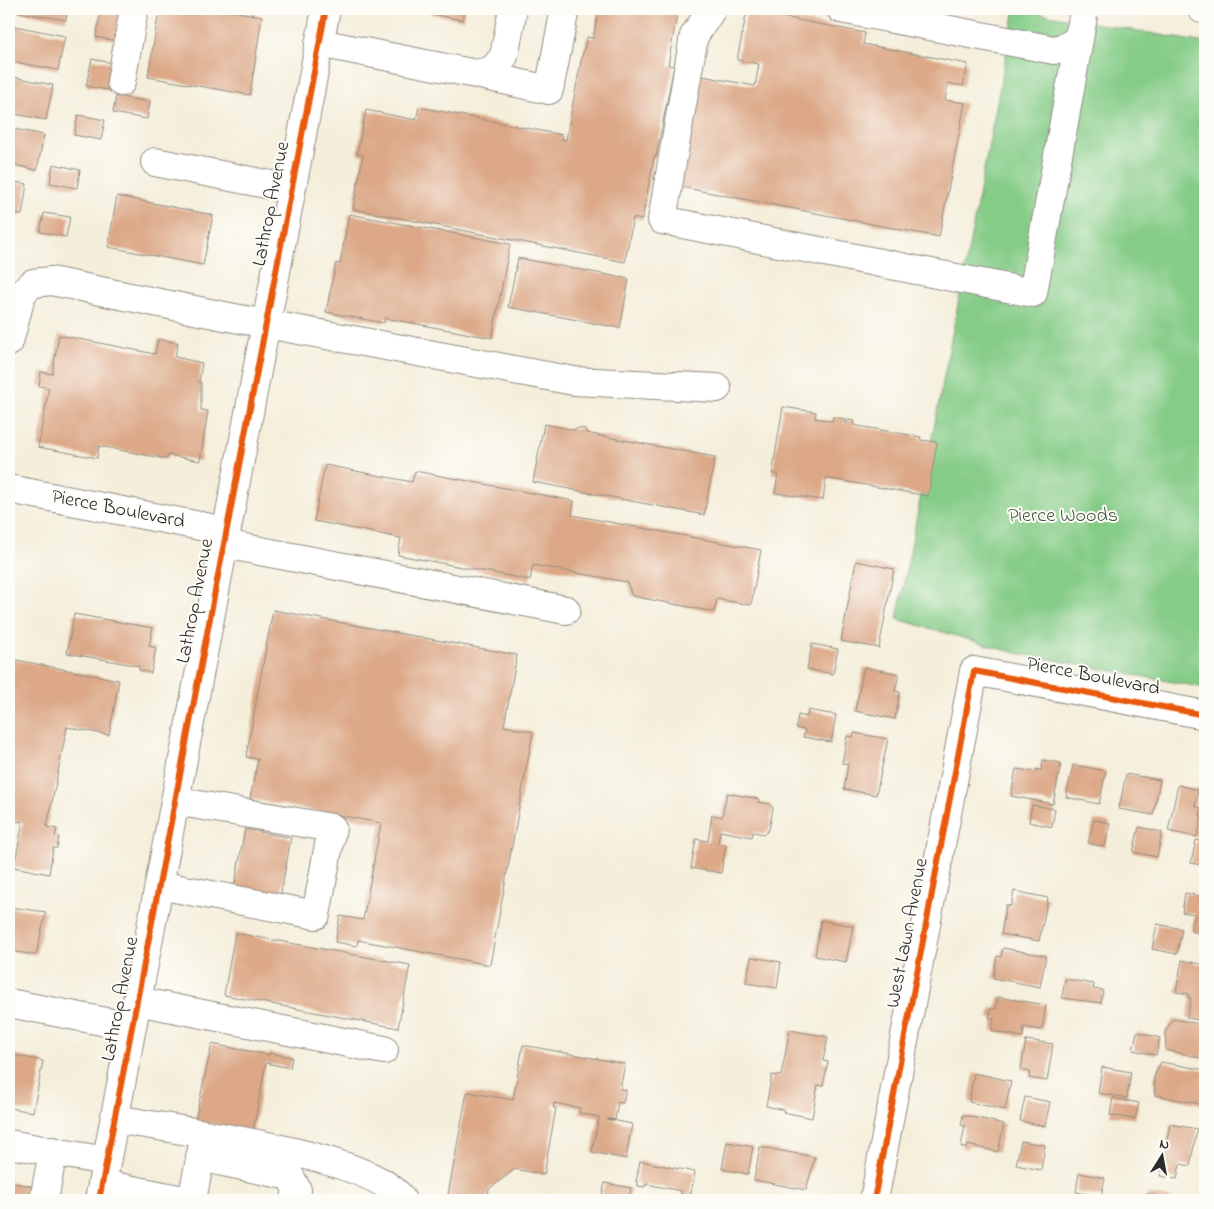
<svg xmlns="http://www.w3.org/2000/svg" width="1214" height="1209" font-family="'Indie Flower',sans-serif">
<rect width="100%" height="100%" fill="#fdfcf7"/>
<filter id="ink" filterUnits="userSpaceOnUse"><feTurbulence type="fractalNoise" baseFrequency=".02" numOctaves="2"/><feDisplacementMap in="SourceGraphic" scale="10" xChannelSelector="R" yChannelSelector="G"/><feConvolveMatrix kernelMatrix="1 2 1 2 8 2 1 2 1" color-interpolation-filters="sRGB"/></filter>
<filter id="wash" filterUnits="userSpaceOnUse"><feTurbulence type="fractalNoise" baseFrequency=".0096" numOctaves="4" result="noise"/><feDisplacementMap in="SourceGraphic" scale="20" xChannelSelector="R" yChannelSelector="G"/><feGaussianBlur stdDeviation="1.12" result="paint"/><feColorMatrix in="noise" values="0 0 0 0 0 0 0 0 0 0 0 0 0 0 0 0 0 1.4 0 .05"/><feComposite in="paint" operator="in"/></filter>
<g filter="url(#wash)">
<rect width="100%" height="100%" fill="#f4eeda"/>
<!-- green -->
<path fill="#85cc87" stroke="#587c59" d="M 1015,9 L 1205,43 L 1205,688 L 1016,653 L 897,619 Z"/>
<g id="blocks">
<!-- building -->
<path fill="#dca887" d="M 18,9 L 68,9 L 66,20 L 18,12 Z
M 101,9 L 129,13 L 123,42 L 96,37 Z
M 154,9 L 219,9 L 262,16 L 250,95 L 148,77 L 159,11 Z
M 431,9 L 465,9 L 463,20 L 430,14 Z
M 599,9 L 678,9 L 668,65 L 674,66 L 656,157 L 654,157 L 642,220 L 633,218 L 625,262 L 353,209 L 363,155 L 357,154 L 366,110 L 416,120 L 419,107 L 562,135 L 561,139 L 566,140 L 581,61 L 587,37 L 593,38 Z
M 747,10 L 865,33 L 863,44 L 968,64 L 963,86 L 948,83 L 945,100 L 965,103 L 939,237 L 676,186 L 697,75 L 755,86 L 759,64 L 737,60 Z
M 15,26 L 65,36 L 58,70 L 9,61 L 10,45 Z
M 92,59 L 118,64 L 113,91 L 86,86 Z
M 9,76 L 53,85 L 46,120 L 9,113 Z
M 116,96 L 150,102 L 147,119 L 113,113 Z
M 78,115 L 105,120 L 101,140 L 74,135 Z
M 9,128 L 44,135 L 37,170 L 9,164 Z
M 53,164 L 80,170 L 77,188 L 50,183 Z
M 9,181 L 27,184 L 22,215 L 9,213 Z
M 117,196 L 213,215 L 203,265 L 108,247 Z
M 44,213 L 70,217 L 66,237 L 40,232 Z
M 349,214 L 510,244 L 492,338 L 385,318 L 384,323 L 326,312 L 336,263 L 340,264 Z
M 518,258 L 629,279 L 620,328 L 508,307 Z
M 59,335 L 155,354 L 158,339 L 178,343 L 175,357 L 202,363 L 199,382 L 201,383 L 201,410 L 208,411 L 200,461 L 168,455 L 167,459 L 99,446 L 97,458 L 38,447 L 49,388 L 39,386 L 41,372 L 52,374 Z
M 783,407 L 816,412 L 815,418 L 832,421 L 833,417 L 845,419 L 844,423 L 847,424 L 848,420 L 854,421 L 853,425 L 921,437 L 920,440 L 937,442 L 928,496 L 826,478 L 823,500 L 775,493 L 778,474 L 772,474 Z
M 544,424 L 575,430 L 578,428 L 585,429 L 586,433 L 715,457 L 704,515 L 533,482 Z
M 325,465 L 412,482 L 415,471 L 574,501 L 572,515 L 761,550 L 751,605 L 717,599 L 714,612 L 632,596 L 627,582 L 533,565 L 530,580 L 398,555 L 401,538 L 314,521 Z
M 856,561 L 894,569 L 879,648 L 841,641 Z
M 273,610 L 517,655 L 504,726 L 533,732 L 490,965 L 358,940 L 357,946 L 335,942 L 340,916 L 363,920 L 381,823 L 250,799 L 258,759 L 246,757 Z
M 74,614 L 153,628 L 149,646 L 156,648 L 151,673 L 139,670 L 139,666 L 67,653 Z
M 812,644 L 838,649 L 833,674 L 807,669 Z
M 11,659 L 119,680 L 109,735 L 67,727 L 47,827 L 57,829 L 55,836 L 59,837 L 57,848 L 53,848 L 49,874 L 14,867 L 23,822 L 9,820 L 9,671 Z
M 864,667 L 899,674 L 895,691 L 900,692 L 895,719 L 855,711 Z
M 808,710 L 836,715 L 831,742 L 803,737 L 805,730 L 796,728 L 798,715 L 807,717 Z
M 854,733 L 888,739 L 876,795 L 844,789 L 848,764 L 842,763 L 847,736 L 853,737 Z
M 1043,760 L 1061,763 L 1053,804 L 1011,796 L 1016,769 L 1036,772 L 1036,769 L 1041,770 Z
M 1073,765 L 1106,771 L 1099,804 L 1066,797 Z
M 1126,774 L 1160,780 L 1153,815 L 1119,809 Z
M 1178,785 L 1198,790 L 1195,806 L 1201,808 L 1200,816 L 1202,816 L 1197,837 L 1168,831 Z
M 727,793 L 759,799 L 758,802 L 770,804 L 773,808 L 769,830 L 764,834 L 753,832 L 752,837 L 720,831 L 718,843 L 726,845 L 721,873 L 691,868 L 696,839 L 708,841 L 712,815 L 722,817 Z
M 1032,805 L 1055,809 L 1052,827 L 1029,822 Z
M 1094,820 L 1110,823 L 1105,847 L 1088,843 Z
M 1139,827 L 1162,832 L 1157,857 L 1133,852 Z
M 245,829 L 291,838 L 280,898 L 234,889 Z
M 1196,840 L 1205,842 L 1205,866 L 1191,863 Z
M 1014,891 L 1048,898 L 1039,941 L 1001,934 L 1006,905 L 1011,906 Z
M 1185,893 L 1205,897 L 1205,934 L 1191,931 L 1195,914 L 1182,912 Z
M 9,907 L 46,912 L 36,955 L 9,951 Z
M 821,920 L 853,926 L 846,962 L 815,956 Z
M 1157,924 L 1182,929 L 1177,954 L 1152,949 Z
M 235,933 L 410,965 L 398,1028 L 224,995 Z
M 1003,948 L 1046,956 L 1040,987 L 993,978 L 997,956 L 1001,957 Z
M 751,957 L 781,962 L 777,988 L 746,983 Z
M 1182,960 L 1205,965 L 1205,1021 L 1187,1018 L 1191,998 L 1188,998 L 1189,994 L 1176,992 Z
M 1065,979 L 1094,984 L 1093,989 L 1103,990 L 1101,1003 L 1062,998 Z
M 998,997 L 1046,1005 L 1042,1030 L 1024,1027 L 1023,1037 L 992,1031 L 994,1019 L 989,1018 L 991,1008 L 996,1009 Z
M 1173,1019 L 1205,1025 L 1205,1049 L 1201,1058 L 1166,1050 L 1165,1032 Z
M 790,1030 L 828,1037 L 823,1061 L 828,1062 L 823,1086 L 818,1085 L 812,1118 L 783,1112 L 784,1110 L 766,1106 L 772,1075 L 781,1076 Z
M 1137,1032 L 1160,1038 L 1156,1055 L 1133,1050 Z
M 1026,1040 L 1053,1044 L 1047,1081 L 1029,1078 L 1030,1072 L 1021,1070 Z
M 212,1044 L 269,1055 L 269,1053 L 292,1057 L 290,1068 L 266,1063 L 253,1131 L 195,1121 Z
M 523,1045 L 625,1064 L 620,1089 L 626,1090 L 623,1103 L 618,1102 L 615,1120 L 607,1119 L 632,1124 L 626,1159 L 592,1152 L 599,1117 L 579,1113 L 580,1108 L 554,1103 L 553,1108 L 556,1108 L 544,1175 L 515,1169 L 489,1189 L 487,1200 L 447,1200 L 467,1092 L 513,1100 Z
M 9,1054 L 43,1061 L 33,1112 L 9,1108 Z
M 1161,1062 L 1205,1070 L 1205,1094 L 1201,1104 L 1155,1095 L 1154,1077 Z
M 1102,1067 L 1131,1072 L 1127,1098 L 1098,1093 Z
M 974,1073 L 1011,1081 L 1005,1110 L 969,1102 Z
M 1025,1097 L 1050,1102 L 1045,1126 L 1020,1121 Z
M 1113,1098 L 1139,1103 L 1135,1119 L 1110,1115 Z
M 963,1115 L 1004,1124 L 998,1152 L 968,1145 L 967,1149 L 961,1147 L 965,1126 L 961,1125 Z
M 1170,1124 L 1197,1129 L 1190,1166 L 1180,1164 L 1177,1179 L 1160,1176 Z
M 1021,1141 L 1045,1145 L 1041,1170 L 1016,1165 Z
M 727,1142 L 753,1147 L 748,1174 L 722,1169 Z
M 760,1147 L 815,1157 L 806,1190 L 754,1180 Z
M 640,1161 L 695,1172 L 691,1193 L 689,1193 L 689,1195 L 681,1194 L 681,1191 L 646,1184 L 645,1187 L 638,1186 L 638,1182 L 636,1182 Z
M 1079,1173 L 1105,1178 L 1101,1197 L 1076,1192 Z
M 9,1182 L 42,1188 L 40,1200 L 9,1200 Z
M 605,1183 L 631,1188 L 629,1200 L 601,1200 Z
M 1147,1194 L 1174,1199 L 1174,1200 L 1146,1200 Z"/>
</g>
</g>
<g filter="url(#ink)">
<use href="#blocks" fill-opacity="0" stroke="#908c82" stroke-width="1"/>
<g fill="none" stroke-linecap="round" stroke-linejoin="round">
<defs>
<path id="minor" d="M 712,9 L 694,36 L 662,220 L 1033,293 L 1080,34
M 841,9 L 1054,50 C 1082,43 1080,35 1084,9
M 1202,9 L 1205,9
M 319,43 L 476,74 L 493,70 L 504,56 L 513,9
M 476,74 L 549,90 L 565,9
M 121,82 L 134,9
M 155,162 L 291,189
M 9,342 L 22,293 L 33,283 L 51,281 L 229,317 L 574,381 L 717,388
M 9,489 L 226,531
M 224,544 L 566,610
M 159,885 L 316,915 L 332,828 L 175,801
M 137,1001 L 384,1050
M 9,1003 L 132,1027
M 115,1119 C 170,1129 377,1155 402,1200
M 9,1144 L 106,1161
M 200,1157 L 290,1176 L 297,1190 L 295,1200
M 102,1184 L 184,1200
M 44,1200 L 53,1151
M 99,1200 L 326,9
M 192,1200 L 204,1139
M 874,1200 L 974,671 L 1205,715"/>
</defs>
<!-- minor casing -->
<use href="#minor" stroke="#908c82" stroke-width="30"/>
<!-- minor -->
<use href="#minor" stroke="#fff" stroke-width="28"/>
<defs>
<path id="cycleway" d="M 99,1200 L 326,9
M 874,1200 L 974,671 L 1205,715"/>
</defs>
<!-- cycleway casing -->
<use href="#cycleway" stroke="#fdfcf7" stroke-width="9"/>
<!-- cycleway -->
<use href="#cycleway" stroke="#e8590c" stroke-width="6"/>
</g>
</g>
<g text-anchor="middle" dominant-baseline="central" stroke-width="4" stroke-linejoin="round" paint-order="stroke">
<!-- street labels -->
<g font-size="20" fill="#2b2b2b" stroke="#fdfcf7">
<text transform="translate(272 204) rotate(-79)">Lathrop Avenue</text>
<text transform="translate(118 510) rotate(11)">Pierce Boulevard</text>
<text transform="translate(196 601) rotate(-79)">Lathrop Avenue</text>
<text transform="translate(1093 677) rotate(11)">Pierce Boulevard</text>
<text transform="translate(908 933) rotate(-79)">West Lawn Avenue</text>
<text transform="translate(121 999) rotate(-79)">Lathrop Avenue</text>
</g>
<!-- park labels -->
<g font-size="20" fill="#465b47" stroke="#fdfcf7">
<text x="1063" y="516">Pierce Woods</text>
</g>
</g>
<!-- margin -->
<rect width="1214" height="1209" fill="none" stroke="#fdfcf7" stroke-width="30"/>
<!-- north arrow -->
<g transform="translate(1162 1156) rotate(11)" stroke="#fdfcf7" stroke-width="4" paint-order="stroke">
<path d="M0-4L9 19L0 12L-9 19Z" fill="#2b2b2b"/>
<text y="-8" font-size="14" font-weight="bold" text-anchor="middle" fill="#2b2b2b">N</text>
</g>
</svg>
